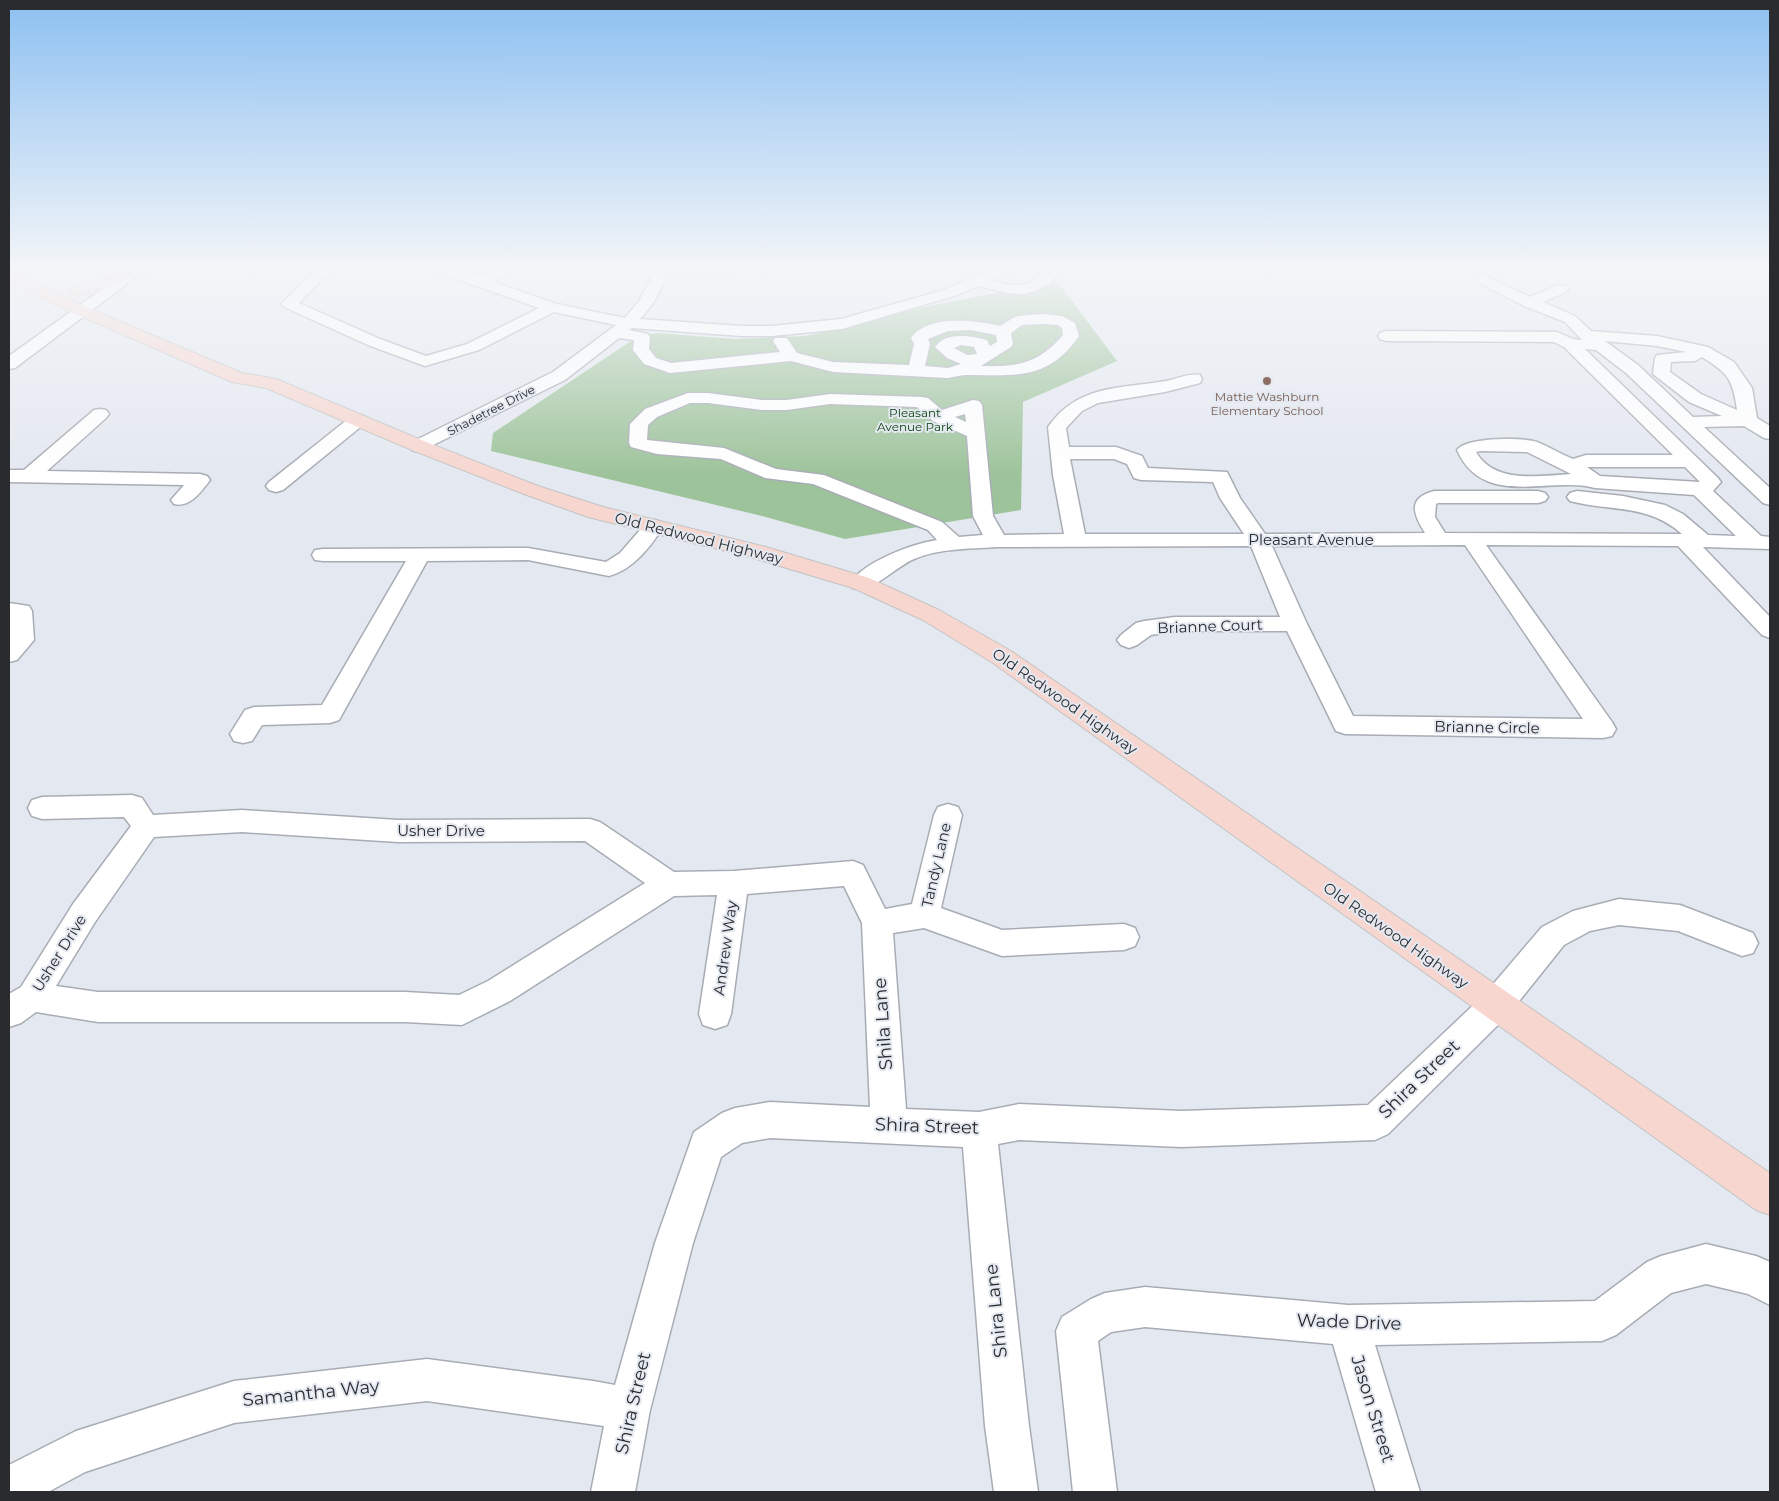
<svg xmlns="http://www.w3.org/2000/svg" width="1779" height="1501" font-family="Montserrat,sans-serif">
<rect width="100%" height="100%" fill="#e4e8f0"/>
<!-- green -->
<path fill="#9dc39a" d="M 1057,281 L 1117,361 L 1023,402 L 1021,510 L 845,539 L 762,516 L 491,451 L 493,433 L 637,337 L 657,333 L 734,339 L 806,336 L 920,308 Z"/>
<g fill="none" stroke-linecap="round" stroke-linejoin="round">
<defs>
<path id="minor" d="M 133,267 L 149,267 L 15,368 L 9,369 L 9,356 Z
M 319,267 L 334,267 L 299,303 L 380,339 L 426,356 L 467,344 L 539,308 L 431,270 L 429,267 L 450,267 L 480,277 L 499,267 L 517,267 L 494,282 L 557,304 L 625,318 L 639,301 L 657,267 L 738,267 L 731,271 L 668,273 L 654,302 L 640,319 L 742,326 L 772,326 L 841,319 L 944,290 L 996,267 L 1015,267 L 1013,270 L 990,280 L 1008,285 L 1023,285 L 1032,282 L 1050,267 L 1066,267 L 1048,284 L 1035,291 L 1023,294 L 1008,293 L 978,286 L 954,296 L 842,329 L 772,336 L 742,336 L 632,328 L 629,330 L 648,334 L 650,337 L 649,349 L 656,358 L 671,363 L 780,352 L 773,341 L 775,338 L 787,338 L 797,353 L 833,362 L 909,365 L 914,344 L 911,338 C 927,314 977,320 1000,326 L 1013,318 L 1018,316 L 1043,314 L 1062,316 L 1075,323 L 1079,336 C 1048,381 1015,375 967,375 C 961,375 954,377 948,378 L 833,372 L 791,361 L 670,373 L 644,364 L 633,350 L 634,340 L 619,338 L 565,380 L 419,452 L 412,450 L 410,446 L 412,442 L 553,372 L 616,325 L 554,312 L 479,350 L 425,366 L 368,345 L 284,307 L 281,304 L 284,301 ZM 1043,324 L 1058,325 L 1062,328 L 1063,335 C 1038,364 1018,367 981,366 L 1011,347 L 1013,344 L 1011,333 L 1022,325 ZM 971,330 L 996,335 L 997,342 L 990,346 L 987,340 C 971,336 946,331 935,347 L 947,358 L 961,364 L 948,368 L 925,366 L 930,344 L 928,339 L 948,331 ZM 961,345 L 974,347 L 977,354 L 967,355 L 954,348 Z
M 1483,275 L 1530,297 L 1556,286 L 1566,286 L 1568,289 L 1566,292 L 1543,302 L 1575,316 L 1591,331 L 1657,336 L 1708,347 L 1734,362 L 1752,388 L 1757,418 L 1770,426 L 1770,439 L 1764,438 L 1744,426 L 1704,427 L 1770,488 L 1770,505 L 1763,503 L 1626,373 L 1596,350 L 1585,349 L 1718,478 L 1721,482 L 1713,491 L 1761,536 L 1770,537 L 1770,549 L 1703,547 L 1770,617 L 1770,638 L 1762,635 L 1678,546 L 1486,545 L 1612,722 L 1616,729 L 1612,736 L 1603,738 L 1345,734 L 1336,731 L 1287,631 L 1175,631 L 1151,635 L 1137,645 L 1129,648 L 1121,645 L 1117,640 L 1121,635 L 1136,623 L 1144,621 L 1175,617 L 1280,617 L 1251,546 L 997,547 C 969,549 940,548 914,559 C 895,567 873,593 853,588 L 850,583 C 865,561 912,544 937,540 L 928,530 L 813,484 L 765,478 L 721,459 L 657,454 L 631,447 L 629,443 L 630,424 L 645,409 L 688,393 L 708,393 L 762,400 L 787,400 L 830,394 L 922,397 L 928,398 L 942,410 L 973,400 L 979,401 L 982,405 L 993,516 L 1004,535 L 1064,534 L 1053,475 L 1048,427 C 1078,384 1120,389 1166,381 C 1177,379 1189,373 1200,375 L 1202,379 L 1200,383 L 1165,392 L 1098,403 L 1082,411 L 1066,428 L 1069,447 L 1116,447 L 1142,456 L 1148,468 L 1227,472 L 1240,498 L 1265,534 L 1425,533 C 1413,514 1407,498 1434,491 L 1538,491 L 1545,493 L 1548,497 L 1545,501 L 1538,503 L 1438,503 L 1436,504 L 1435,517 L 1445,533 L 1682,534 C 1647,503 1611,512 1570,501 L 1567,497 L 1570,493 L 1577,491 L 1623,496 L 1665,505 L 1683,514 L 1708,535 L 1736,536 L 1694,495 L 1595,488 C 1548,476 1483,509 1457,450 C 1466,437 1522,437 1537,442 C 1549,447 1561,454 1573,459 L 1586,455 L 1673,455 L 1564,347 L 1554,342 L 1386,341 L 1380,339 L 1378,336 L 1380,333 L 1386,331 L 1557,332 L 1573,339 L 1582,340 L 1565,322 L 1524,306 L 1478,282 L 1476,279 L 1478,276 ZM 1605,341 L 1657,346 L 1686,352 L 1657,355 L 1655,358 L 1653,374 L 1689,402 L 1722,416 L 1693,417 L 1638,365 ZM 1702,357 C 1728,373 1733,379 1737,410 L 1701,394 L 1670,372 L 1671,362 L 1695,361 ZM 690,403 L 708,403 L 762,410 L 787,410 L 830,404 L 917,407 L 933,421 L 967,436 L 973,516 L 983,535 L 959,537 L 942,522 L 824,475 L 776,469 L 724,448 L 647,440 L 648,425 L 657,417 ZM 965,414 L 966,422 L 955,417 ZM 1481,451 L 1527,452 L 1571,474 C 1540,476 1494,484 1476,452 ZM 1070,459 L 1114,459 L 1127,464 L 1134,478 L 1141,480 L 1213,482 L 1220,498 L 1244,534 L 1085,534 ZM 1587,467 L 1685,467 L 1700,482 L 1600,476 ZM 1465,545 L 1583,719 L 1353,716 L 1307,624 L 1272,546 Z
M 100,409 L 106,410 L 109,414 L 106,418 L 47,471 L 200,474 L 207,476 L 210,480 C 201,492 190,508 174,504 L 171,500 L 184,485 L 9,482 L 9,470 L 24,470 L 94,410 Z
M 358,415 L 364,416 L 367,420 L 364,424 L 283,490 L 276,492 L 269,490 L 266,486 L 269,482 L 352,416 Z
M 654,520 L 661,522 L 664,526 C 650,547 634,569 609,576 L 528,560 L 427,561 L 339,720 L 330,723 L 262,725 L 252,741 L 243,743 L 234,741 L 230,734 L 245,710 L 254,707 L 322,705 L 406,561 L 323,561 L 315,560 L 312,555 L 315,550 L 323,549 L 528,548 L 606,562 L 620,553 L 647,522 Z
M 9,603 L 29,606 L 32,611 L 34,640 L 17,660 L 9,662 Z
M 132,795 L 142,798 L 153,815 L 242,810 L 398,820 L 590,819 L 600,822 L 674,872 L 734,871 L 853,861 L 863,865 L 885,909 L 912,904 L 934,815 L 938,807 L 948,804 L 958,807 L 962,815 L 941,908 L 1002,930 L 1124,924 L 1135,928 L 1139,937 L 1135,946 L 1124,950 L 1002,956 L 924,928 L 893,933 L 906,1109 L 979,1112 L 1019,1104 L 1181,1111 L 1368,1105 L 1484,995 L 1542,927 L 1573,911 L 1619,899 L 1680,905 L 1753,933 L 1758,943 L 1753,953 L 1742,956 L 1678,931 L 1619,925 L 1590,931 L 1564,945 L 1508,1015 L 1388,1134 L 1375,1140 L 1181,1147 L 1019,1140 L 998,1144 L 1029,1426 L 1038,1492 L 994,1492 L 985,1426 L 963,1147 L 770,1138 L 742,1143 L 721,1157 L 693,1243 L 650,1410 L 635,1492 L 591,1492 L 604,1426 L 427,1401 L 234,1423 L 85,1472 L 48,1492 L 9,1492 L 9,1465 L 76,1431 L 234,1381 L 427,1359 L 593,1381 L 615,1385 L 655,1243 L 694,1132 L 722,1113 L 735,1108 L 770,1102 L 870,1107 L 862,923 L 844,886 L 747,894 L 731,1014 L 727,1025 L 715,1029 L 703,1025 L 699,1014 L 717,895 L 674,896 L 510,1001 L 462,1025 L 405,1022 L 98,1022 L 36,1012 L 21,1023 L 9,1027 L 9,994 L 21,987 L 73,904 L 131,826 L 124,817 L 42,819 L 32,816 L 28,808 L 32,800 L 42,797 ZM 242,832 L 398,842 L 585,841 L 645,883 L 488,981 L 459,995 L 405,992 L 98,992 L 56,986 L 95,922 L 154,837 Z
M 1706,1244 L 1756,1256 L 1770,1262 L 1770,1305 L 1748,1294 L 1706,1284 L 1671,1293 L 1616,1335 L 1602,1341 L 1375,1345 L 1420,1492 L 1376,1492 L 1333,1344 L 1145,1327 L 1111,1332 L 1098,1341 L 1117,1492 L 1073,1492 L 1056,1331 L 1062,1317 L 1091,1299 L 1105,1293 L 1145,1287 L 1348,1305 L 1595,1301 L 1647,1262 L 1661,1256 Z"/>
<path id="major" d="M 130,267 L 148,268 L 146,271 L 111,286 L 76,296 L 71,294 L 68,291 L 71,288 L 101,280 Z
M 9,271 L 88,308 L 242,373 L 276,379 L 426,442 L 538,486 L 603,507 L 766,547 L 869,578 L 939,610 L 1011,651 L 1770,1173 L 1770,1215 L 1756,1210 L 993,663 L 923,620 L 853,588 L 750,557 L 588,517 L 524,494 L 412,450 L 266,388 L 232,382 L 76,314 L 9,282 Z"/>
</defs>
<!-- minor casing -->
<use href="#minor" stroke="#a8acb4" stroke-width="3"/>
<!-- major casing -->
<use href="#major" stroke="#c3c4c4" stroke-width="2"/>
<!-- minor -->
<use href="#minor" fill="#fff" fill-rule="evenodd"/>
<!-- major -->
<use href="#major" fill="#f7d6cf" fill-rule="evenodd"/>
</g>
<!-- sky -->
<linearGradient id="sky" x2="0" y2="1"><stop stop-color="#8dc0f1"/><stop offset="0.56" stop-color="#f3f5f8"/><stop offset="1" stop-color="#f3f5f8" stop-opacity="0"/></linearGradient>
<rect width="1779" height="477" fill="url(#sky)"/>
<!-- markers -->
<circle fill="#8d6e63" stroke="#e4e8f0" stroke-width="2" cx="1267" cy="381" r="5"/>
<g text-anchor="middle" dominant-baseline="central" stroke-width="4" stroke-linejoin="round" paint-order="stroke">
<!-- far-education labels -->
<g font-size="12" fill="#785e54" stroke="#e4e8f0">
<text x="1267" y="396">Mattie Washburn<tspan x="1267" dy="14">Elementary School</tspan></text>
</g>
<!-- far-street labels -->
<g font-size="12" fill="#292b2e" stroke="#e4e8f0">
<text transform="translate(491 410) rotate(-27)">Shadetree Drive</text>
</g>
<!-- far-park labels -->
<g font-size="12" fill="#0d450f" stroke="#e4e8f0">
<text x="915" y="412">Pleasant<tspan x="915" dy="14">Avenue Park</tspan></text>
</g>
<!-- street labels -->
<g font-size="15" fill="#292b2e" stroke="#e4e8f0">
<text transform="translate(699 538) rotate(14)">Old Redwood Highway</text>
<text x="1311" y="539">Pleasant Avenue</text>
<text transform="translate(1210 626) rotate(-2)">Brianne Court</text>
<text transform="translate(1065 701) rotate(35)">Old Redwood Highway</text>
<text transform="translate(1487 727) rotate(1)">Brianne Circle</text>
<text x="441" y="830">Usher Drive</text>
<text transform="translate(936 865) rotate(-77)">Tandy Lane</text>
<text transform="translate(1396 935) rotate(35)">Old Redwood Highway</text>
<text transform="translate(725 948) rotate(-82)">Andrew Way</text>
<text transform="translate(59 953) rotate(-58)">Usher Drive</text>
</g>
<!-- near-street labels -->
<g font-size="18" fill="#292b2e" stroke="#e4e8f0">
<text transform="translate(883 1024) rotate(-94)">Shila Lane</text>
<text transform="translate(1419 1079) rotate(-44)">Shira Street</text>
<text transform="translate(927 1126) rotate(2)">Shira Street</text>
<text transform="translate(996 1311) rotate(-96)">Shira Lane</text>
<text transform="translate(1349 1322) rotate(2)">Wade Drive</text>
<text transform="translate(311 1393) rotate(-6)">Samantha Way</text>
<text transform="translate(633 1403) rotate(-77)">Shira Street</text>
<text transform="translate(1373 1409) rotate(73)">Jason Street</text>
</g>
</g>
<!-- border -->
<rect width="1779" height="1501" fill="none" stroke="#292b2e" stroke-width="20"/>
</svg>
